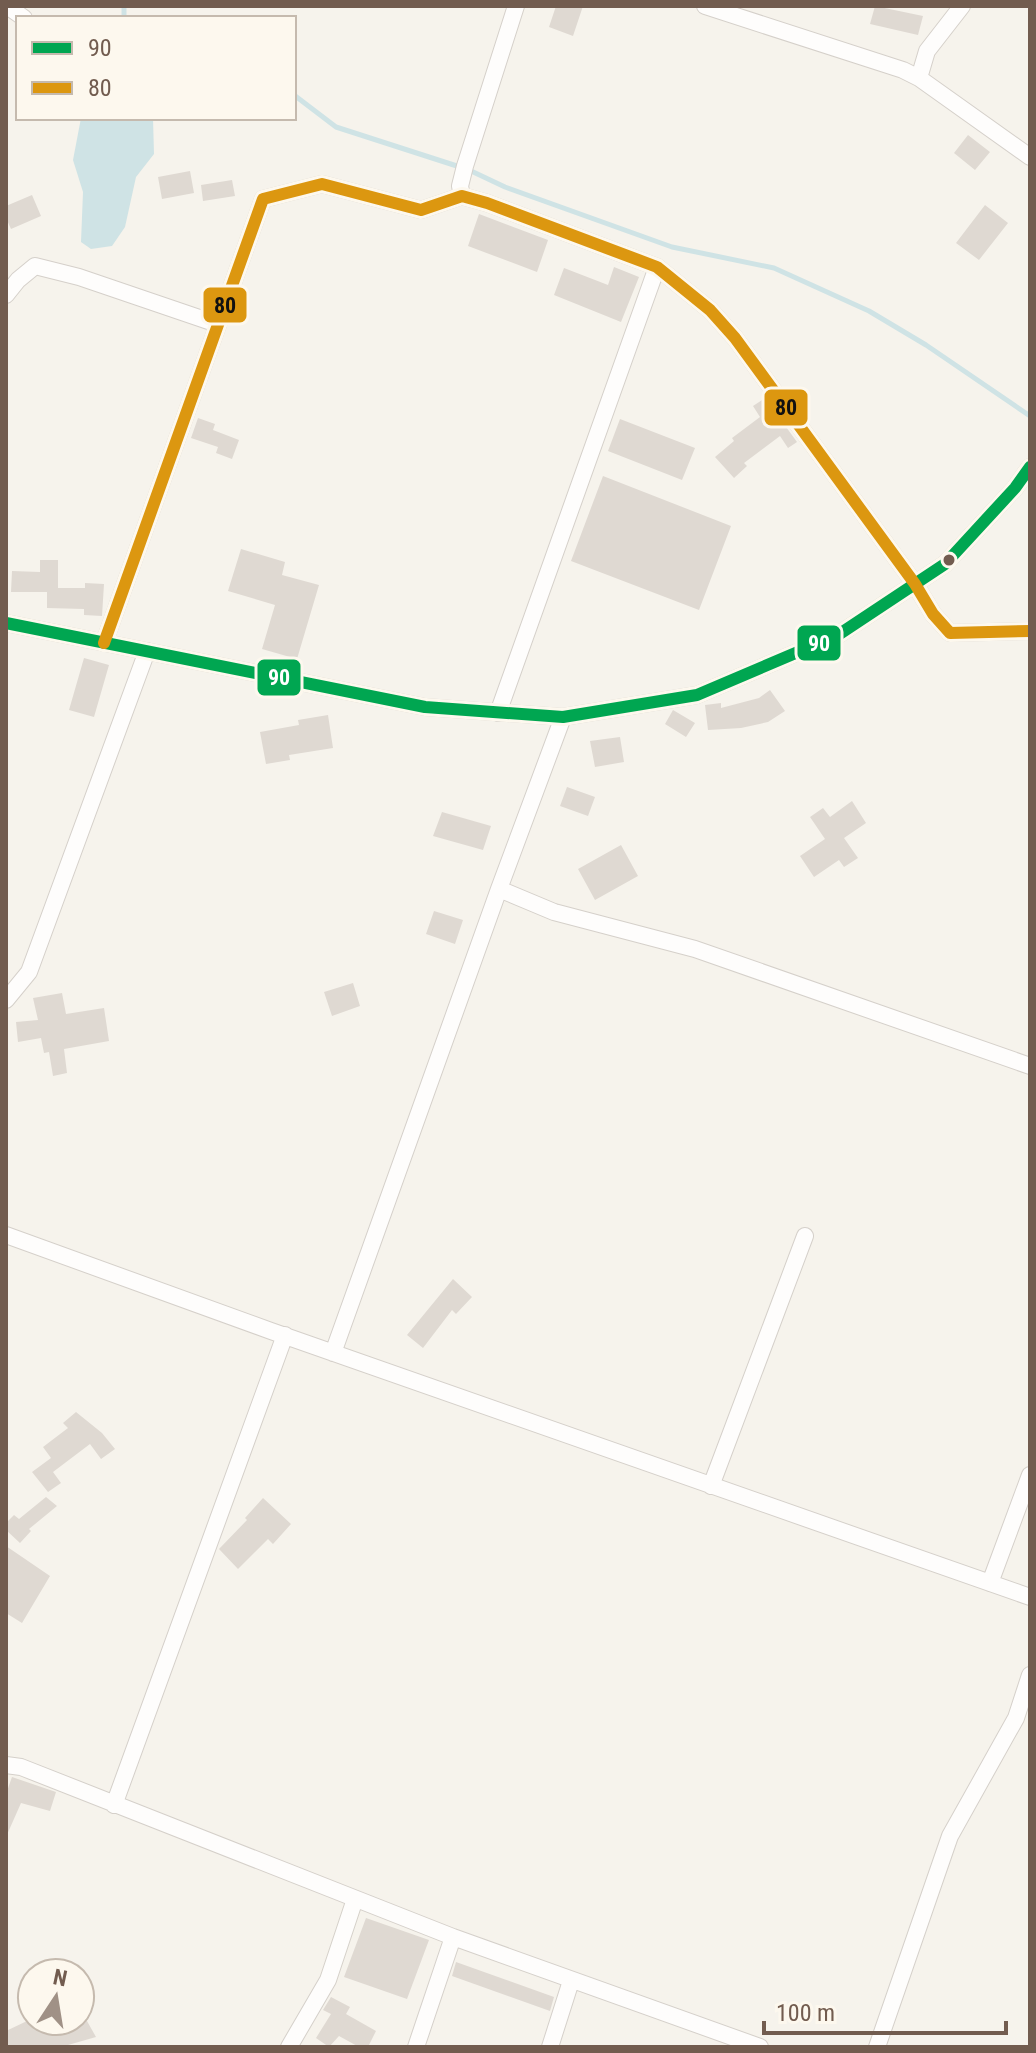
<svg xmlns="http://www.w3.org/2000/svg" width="1036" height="2053" font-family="'Roboto Condensed',sans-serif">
<rect width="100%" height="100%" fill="#f6f3ec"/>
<!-- water -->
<path fill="#cfe3e5" d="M 81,118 L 153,118 L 154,154 L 136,177 L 125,227 L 112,246 L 91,249 L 81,242 L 83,192 L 73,160 Z"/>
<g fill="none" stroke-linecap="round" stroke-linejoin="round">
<!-- stream -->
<path stroke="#cfe3e5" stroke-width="5" d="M 124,6 L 124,18
M 294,95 L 336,127 L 460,167
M 469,170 L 505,187 L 672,247 L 774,268 L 869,311 L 926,345 L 1030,416"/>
</g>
<!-- building -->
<path fill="#dfd9d2" d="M 556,6 L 583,6 L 573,36 L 549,27 Z
M 875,6 L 923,16 L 918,35 L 870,24 Z
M 968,135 L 990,152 L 975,170 L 954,153 Z
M 190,171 L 194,193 L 162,199 L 158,177 Z
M 232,180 L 235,196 L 203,201 L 201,185 Z
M 32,195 L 41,216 L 11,229 L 6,218 L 6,206 Z
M 985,205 L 1008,223 L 979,260 L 956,243 Z
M 479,214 L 548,240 L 537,272 L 468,246 Z
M 614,267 L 639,277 L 621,322 L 554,295 L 564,268 L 608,285 Z
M 765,398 L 797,442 L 788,448 L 780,436 L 744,463 L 747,466 L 734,478 L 715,457 L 734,441 L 732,438 L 760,417 L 753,406 Z
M 198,418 L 215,424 L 213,430 L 239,440 L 232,459 L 216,453 L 218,447 L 191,438 Z
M 620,419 L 695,448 L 682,480 L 608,451 Z
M 603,476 L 731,526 L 699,610 L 571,561 Z
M 241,549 L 285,562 L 282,575 L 319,585 L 297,659 L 262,649 L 275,605 L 228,591 Z
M 40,560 L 58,560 L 58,588 L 85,588 L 85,583 L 104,584 L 102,616 L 84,615 L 84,609 L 47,608 L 47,592 L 11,592 L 12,571 L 40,572 Z
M 84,658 L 109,665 L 94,717 L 69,710 Z
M 770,690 L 785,711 L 768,722 L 741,728 L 708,730 L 705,705 L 721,703 L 721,708 L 759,698 Z
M 673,710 L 695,723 L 686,737 L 665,724 Z
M 328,715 L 333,748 L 289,755 L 290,760 L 266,764 L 260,732 L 299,725 L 298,720 Z
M 620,737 L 624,762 L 595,767 L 590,741 Z
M 567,787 L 595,797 L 588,816 L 560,806 Z
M 852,801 L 866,823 L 844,838 L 858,858 L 844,867 L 839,860 L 814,877 L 800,856 L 825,839 L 810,817 L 823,808 L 830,817 Z
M 442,812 L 491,826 L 483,850 L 433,836 Z
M 621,845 L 638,876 L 595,900 L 578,869 Z
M 434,911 L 463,920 L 455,944 L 426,934 Z
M 353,983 L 360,1006 L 332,1016 L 324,992 Z
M 62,993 L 66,1014 L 104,1008 L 109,1041 L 64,1049 L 67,1073 L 53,1076 L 49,1052 L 44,1053 L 41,1038 L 18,1042 L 16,1022 L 38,1020 L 33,998 Z
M 453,1279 L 472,1297 L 456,1314 L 452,1310 L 423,1348 L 407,1335 Z
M 76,1412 L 102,1433 L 115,1449 L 101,1459 L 90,1444 L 53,1472 L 61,1483 L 48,1492 L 32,1472 L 51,1458 L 43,1447 L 68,1428 L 63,1423 Z
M 46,1497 L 57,1506 L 29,1529 L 31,1531 L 20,1543 L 6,1530 L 6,1523 L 14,1515 L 19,1519 Z
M 263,1498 L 291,1524 L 273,1544 L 268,1539 L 238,1569 L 219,1549 L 247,1520 L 245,1518 Z
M 6,1546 L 50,1576 L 22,1623 L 6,1613 Z
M 12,1777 L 56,1792 L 50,1811 L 21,1803 L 6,1837 L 6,1794 Z
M 366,1918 L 429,1940 L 407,1999 L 344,1977 Z
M 456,1962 L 554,1997 L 550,2011 L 452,1976 Z
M 331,1997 L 350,2007 L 346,2014 L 376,2031 L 368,2047 L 359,2047 L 339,2036 L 329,2047 L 316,2038 L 331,2014 L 323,2010 Z
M 27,2021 L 87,2021 L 96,2037 L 61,2047 L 6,2047 L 6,2031 Z"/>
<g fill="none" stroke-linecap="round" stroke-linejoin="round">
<defs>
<path id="minor" d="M 7,6 L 24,18
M 705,6 L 903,70 L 919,78 L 1030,157
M 919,78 L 927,51 L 962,6
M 462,196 L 460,186 L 465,166 L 516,6
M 6,295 L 18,280 L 35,266 L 79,277 L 217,324
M 6,623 L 425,707 L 563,717 L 697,695 L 838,635 L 945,564 L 1015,488 L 1030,467
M 104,643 L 263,199 L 322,184 L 421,210 L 462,196 L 487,203 L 657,267 L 710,310 L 735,338 L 915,584 L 933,614 L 950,633 L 1030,631
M 498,713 L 657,267
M 499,889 L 554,912 L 695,949 L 1030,1066
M 6,1000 L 29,972 L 147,651
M 6,1235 L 271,1331 L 1030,1597
M 333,1353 L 499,889 L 563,717
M 711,1486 L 805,1236
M 990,1583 L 1030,1475
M 6,1765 L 21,1767 L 453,1937 L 760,2047
M 114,1805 L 285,1335
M 289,2047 L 328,1980 L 355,1899
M 416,2047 L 453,1937
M 550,2047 L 571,1981
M 877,2047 L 950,1836 L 1016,1718 L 1030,1675"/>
</defs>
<!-- minor casing -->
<use href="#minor" stroke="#d5d0ca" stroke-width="18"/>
<!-- minor -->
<use href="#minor" stroke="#fefdfc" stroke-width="16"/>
<defs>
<path id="bus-1" d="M 6,623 L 425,707 L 563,717 L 697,695 L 838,635 L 945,564 L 1015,488 L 1030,467"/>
<path id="bus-2" d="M 104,643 L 263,199 L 322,184 L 421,210 L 462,196 L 487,203 L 657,267 L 710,310 L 735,338 L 915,584 L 933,614 L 950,633 L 1030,631"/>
</defs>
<!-- bus-1 casing -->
<use href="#bus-1" stroke="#fdf8ee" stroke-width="18"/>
<!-- bus-2 casing -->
<use href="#bus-2" stroke="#fdf8ee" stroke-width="18"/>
<!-- bus-1 -->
<use href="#bus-1" stroke="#00a651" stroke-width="12"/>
<!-- bus-2 -->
<use href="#bus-2" stroke="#dc9710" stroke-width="12"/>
</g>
<!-- markers -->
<circle fill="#725c4f" stroke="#fdf8ee" stroke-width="3" cx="949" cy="560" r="7"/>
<g stroke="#fdf8ee" stroke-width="3">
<rect x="202" y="286" width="46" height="38" rx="8" fill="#dc9710"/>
<rect x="763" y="388" width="46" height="39" rx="8" fill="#dc9710"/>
<rect x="796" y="624" width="46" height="38" rx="8" fill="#00a651"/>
<rect x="256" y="658" width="46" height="39" rx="8" fill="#00a651"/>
</g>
<g font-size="22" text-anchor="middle" font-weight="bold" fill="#fff">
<text x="819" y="651">90</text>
<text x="279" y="685">90</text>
</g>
<g font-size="22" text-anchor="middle" font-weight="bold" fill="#111">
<text x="225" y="313">80</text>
<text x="786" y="415">80</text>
</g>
<!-- border -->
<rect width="1036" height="2053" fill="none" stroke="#725c4f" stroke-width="16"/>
<!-- legend -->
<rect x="16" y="16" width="280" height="104" fill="#fdf8ee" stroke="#c5baae" stroke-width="2"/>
<rect x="32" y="42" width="40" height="12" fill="#00a651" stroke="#c5baae" stroke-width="2"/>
<text x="88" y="56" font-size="24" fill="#725c4f">90</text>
<rect x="32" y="82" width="40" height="12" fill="#dc9710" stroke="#c5baae" stroke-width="2"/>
<text x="88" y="96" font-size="24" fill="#725c4f">80</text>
<!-- north arrow -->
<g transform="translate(56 1997) rotate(12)"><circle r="38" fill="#fdf8ee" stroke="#c5baae" stroke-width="2"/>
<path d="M0-6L14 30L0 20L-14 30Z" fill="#a09186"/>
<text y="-12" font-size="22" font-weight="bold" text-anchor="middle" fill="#725c4f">N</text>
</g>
<!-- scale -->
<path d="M764 2021v12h242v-12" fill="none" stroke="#725c4f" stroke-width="4"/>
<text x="776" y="2021" font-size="24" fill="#725c4f" stroke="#fdf8ee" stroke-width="6" paint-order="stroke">100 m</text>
</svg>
